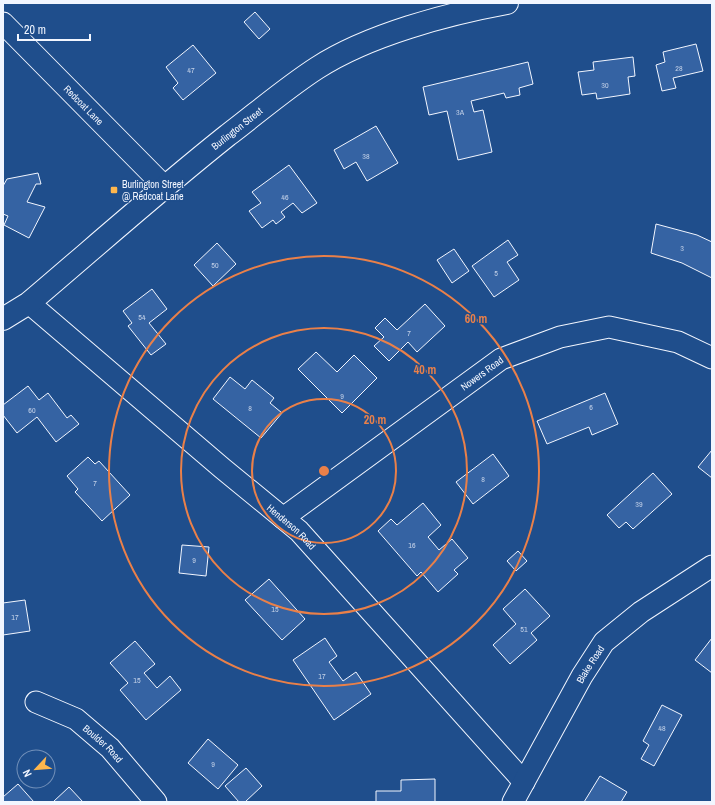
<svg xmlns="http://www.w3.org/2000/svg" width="715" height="805" font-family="'Archivo Narrow',sans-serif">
<rect width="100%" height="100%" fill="#1f4e8c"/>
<!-- building -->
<path fill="#3563a3" stroke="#f2f6ff" d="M 255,12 L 270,29 L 259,39 L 244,22 Z
M 696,44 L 703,71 L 673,78 L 676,88 L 662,91 L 656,65 L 665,62 L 663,52 Z
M 193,45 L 216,73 L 183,100 L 173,88 L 178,83 L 166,67 Z
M 633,57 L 635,76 L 628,77 L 630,94 L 597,99 L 596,93 L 582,95 L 578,72 L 594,70 L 593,62 Z
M 528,62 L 533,84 L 519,88 L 520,95 L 506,98 L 504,93 L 471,101 L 474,112 L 483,110 L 492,152 L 458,160 L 447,111 L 429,115 L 423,87 Z
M 376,126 L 398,163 L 367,181 L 356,162 L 344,169 L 334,150 Z
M 289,165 L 317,203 L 302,213 L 293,203 L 281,212 L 285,217 L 276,224 L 273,220 L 262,228 L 249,211 L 261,203 L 252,192 Z
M 38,173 L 41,184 L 36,184 L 27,202 L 45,207 L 29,238 L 4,225 L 8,216 L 3,214 L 3,186 L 7,179 Z
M 656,224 L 697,235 L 712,242 L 712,278 L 682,263 L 651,253 Z
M 508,240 L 518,255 L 507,262 L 519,280 L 494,297 L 472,266 Z
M 217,243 L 236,264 L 213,286 L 194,265 Z
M 454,249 L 469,271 L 452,283 L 437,260 Z
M 152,289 L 167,309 L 149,323 L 166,344 L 151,355 L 128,326 L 132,323 L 123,311 Z
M 425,304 L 445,326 L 417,352 L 408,342 L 389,361 L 374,346 L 384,337 L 375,328 L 385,318 L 397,330 Z
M 316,352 L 337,372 L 354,355 L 377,378 L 342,413 L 298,369 Z
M 230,377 L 245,389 L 252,380 L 274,398 L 270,403 L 282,413 L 261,438 L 213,399 Z
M 28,386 L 39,400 L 48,393 L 67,418 L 71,415 L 79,424 L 56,442 L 37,417 L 17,433 L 3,415 L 3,405 Z
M 605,393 L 618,424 L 592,435 L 589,427 L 547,444 L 537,421 Z
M 712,450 L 712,478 L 698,467 Z
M 493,454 L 509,476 L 473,504 L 456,482 Z
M 88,457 L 95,464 L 99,461 L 130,495 L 102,521 L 75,492 L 78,489 L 67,476 Z
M 653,473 L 672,494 L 633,529 L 626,522 L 619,528 L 607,515 Z
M 423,503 L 441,525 L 428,537 L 439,550 L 452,539 L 468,558 L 454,570 L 458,574 L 438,592 L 421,572 L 417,576 L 378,531 L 391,519 L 397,525 Z
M 182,545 L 209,547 L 206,576 L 179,573 Z
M 518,551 L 527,561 L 516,571 L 507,561 Z
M 269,579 L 305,619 L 282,640 L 245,600 Z
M 525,589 L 550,616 L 531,633 L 537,640 L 510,664 L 493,645 L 516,624 L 503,609 Z
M 25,600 L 30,631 L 3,635 L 3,603 Z
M 325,638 L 337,656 L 329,662 L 343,681 L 356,672 L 371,694 L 334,720 L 293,660 Z
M 712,638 L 712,673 L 695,660 Z
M 135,641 L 155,664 L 144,673 L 157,688 L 170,676 L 181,690 L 146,720 L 120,690 L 128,683 L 110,663 Z
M 662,705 L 682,715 L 654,766 L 641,759 L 649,745 L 643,741 Z
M 208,739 L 238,765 L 218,789 L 188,763 Z
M 246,768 L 262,786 L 245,802 L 239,802 L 225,786 Z
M 600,776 L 627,792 L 621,802 L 584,802 Z
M 435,779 L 435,802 L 376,802 L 376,791 L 401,791 L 401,780 Z
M 18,784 L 34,802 L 3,802 L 3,797 Z
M 69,787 L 83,802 L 53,802 Z"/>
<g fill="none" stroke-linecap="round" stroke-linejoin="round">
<defs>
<g id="minor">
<path id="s1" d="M 3,23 L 165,187"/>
<path id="s2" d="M 29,303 L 222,468 L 299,531 L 524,782"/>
<path id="s3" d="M 283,518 L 501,359 L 560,337 L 609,327 L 678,342 L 712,358"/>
<path id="s4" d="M 36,702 L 76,719 L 110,748 L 156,802"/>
<path id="s5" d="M 513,802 L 582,676 L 604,642 L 641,612 L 712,566"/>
</g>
<g id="secondary">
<path id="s6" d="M 3,319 L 29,303 C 95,247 160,189 228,135 C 257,113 286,88 317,68 C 368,35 447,14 507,3"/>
</g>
</defs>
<!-- minor casing -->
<use href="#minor" stroke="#f2f6ff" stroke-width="23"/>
<!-- secondary casing -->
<use href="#secondary" stroke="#f2f6ff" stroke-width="24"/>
<!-- minor -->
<use href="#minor" stroke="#1f4e8c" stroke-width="21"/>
<!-- secondary -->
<use href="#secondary" stroke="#1f4e8c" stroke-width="22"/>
</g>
<!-- distance rings -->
<g fill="none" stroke="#ea8049" stroke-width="2">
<circle cx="324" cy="471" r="72"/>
<circle cx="324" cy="471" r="143"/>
<circle cx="324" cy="471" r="215"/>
</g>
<!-- markers -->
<rect fill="#ffb74d" stroke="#1f4e8c" stroke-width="1.5" x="110" y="186" width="8" height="8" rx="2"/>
<g text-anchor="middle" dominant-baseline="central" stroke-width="3" stroke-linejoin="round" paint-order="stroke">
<!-- number labels -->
<g font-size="8" fill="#c3d1e8">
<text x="679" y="68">28</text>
<text x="191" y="70">47</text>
<text x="605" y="85">30</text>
<text x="460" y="112">3A</text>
<text x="366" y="156">38</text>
<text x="285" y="197">46</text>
<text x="682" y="248">3</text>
<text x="215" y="265">50</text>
<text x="496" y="273">5</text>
<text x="142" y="317">54</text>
<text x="409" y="333">7</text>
<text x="342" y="396">9</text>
<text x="591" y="407">6</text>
<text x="250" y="408">8</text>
<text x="32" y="410">60</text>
<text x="483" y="479">8</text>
<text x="95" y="483">7</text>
<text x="639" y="504">39</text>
<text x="412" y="545">16</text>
<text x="194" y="560">9</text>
<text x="275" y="609">15</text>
<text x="15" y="617">17</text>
<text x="524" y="629">51</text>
<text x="322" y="676">17</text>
<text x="137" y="680">15</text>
<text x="662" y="728">48</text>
<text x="213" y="764">9</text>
</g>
<!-- street labels -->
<g font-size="10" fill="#f2f6ff" stroke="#1f4e8c">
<text stroke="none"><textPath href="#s1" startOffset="115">Redcoat Lane</textPath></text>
<text stroke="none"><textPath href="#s6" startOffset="302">Burlington Street</textPath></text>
<text stroke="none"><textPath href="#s3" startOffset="246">Nowers Road</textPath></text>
<text stroke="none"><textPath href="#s2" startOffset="345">Henderson Road</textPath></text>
<text stroke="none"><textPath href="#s5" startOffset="158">Blake Road</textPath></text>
<text stroke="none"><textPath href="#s4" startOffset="80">Boulder Road</textPath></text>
</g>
<!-- poi labels -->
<g font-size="10" fill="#f2f6ff" stroke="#1f4e8c" text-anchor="start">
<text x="122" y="184">Burlington Street<tspan x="122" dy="12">@ Redcoat Lane</tspan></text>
</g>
</g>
<circle cx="324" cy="471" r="6" fill="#ea8049" stroke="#1f4e8c" stroke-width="2"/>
<g font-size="12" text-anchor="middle" font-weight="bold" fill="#ea8049" stroke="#1f4e8c" stroke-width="3" stroke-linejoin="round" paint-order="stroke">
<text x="476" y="323">60 m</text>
<text x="425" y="374">40 m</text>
<text x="375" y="424">20 m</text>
</g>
<!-- border -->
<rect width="715" height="805" fill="none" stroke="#f2f6ff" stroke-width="8"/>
<!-- north arrow -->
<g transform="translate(36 769) rotate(244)"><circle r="19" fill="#1f4e8c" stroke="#7391ba"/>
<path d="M0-3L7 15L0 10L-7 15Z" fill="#ffb74d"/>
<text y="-6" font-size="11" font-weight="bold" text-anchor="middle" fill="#f2f6ff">N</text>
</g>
<!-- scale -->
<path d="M18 34v6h72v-6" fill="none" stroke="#f2f6ff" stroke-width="2"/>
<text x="24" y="34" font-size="12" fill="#f2f6ff" stroke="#1f4e8c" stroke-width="3" paint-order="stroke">20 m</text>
</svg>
